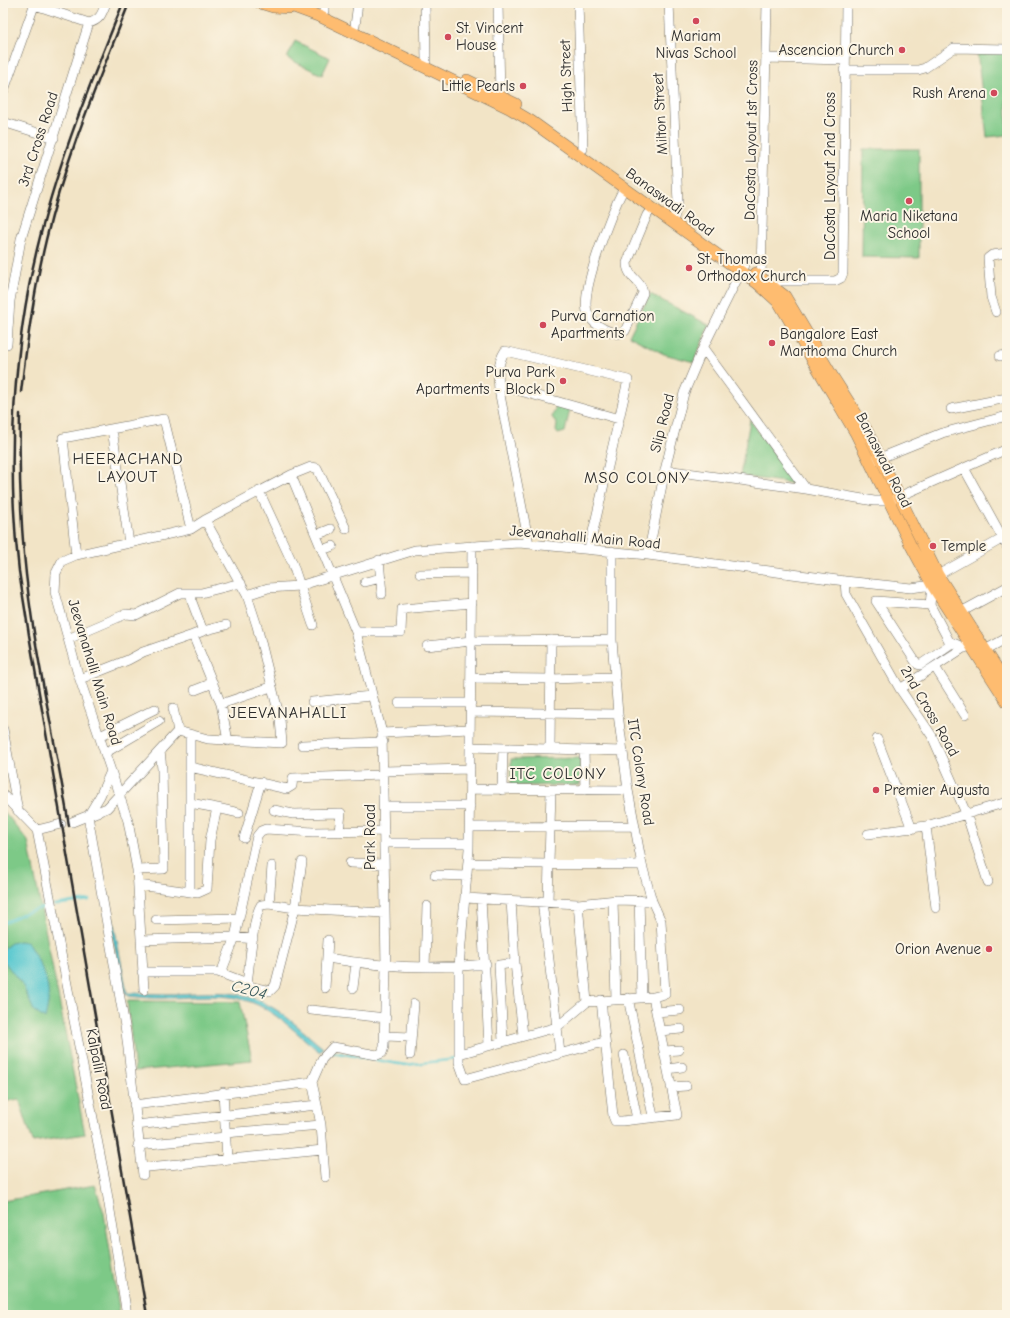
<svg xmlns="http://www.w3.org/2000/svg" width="1010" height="1318" font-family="'Comic Neue',sans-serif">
<rect width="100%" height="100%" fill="#fcf5e5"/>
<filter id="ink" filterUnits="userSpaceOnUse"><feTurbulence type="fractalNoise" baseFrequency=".025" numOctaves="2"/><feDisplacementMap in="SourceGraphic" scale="8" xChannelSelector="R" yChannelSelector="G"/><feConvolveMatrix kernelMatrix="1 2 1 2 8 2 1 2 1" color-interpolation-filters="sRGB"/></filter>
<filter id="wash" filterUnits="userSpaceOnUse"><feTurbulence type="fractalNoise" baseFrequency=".012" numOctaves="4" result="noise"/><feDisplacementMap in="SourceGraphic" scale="16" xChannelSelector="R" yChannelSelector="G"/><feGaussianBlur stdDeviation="0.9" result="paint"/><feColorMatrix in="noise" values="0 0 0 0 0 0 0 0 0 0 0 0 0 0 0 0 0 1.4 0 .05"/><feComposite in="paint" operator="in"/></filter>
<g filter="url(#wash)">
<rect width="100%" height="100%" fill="#f2e4c6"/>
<!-- green -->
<path fill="#7dc987" stroke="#547a59" d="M 295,41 L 330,58 L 322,75 L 287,58 Z
M 977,51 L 1007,52 L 1007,135 L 987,137 Z
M 863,149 L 919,149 L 919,258 L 862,257 Z
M 650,294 L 709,325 L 694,362 L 664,354 L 629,336 Z
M 556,406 L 570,409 L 565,432 L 558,434 L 556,431 L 557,424 L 552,417 Z
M 750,420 L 797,484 L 740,476 Z
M 580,758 L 580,785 L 511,786 L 511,759 Z
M 3,810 L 28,841 L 85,1134 L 33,1142 L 19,1099 L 3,1102 Z
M 127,1001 L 240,1002 L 252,1060 L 135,1071 Z
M 95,1185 L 104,1213 L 120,1315 L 3,1315 L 3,1201 Z"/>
<!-- water -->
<path fill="#5bc9d0" stroke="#437a7e" d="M 104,894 L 108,894 L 127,993 C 141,993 154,994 167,994 C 201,994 233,987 264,1003 C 286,1013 304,1033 323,1048 L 320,1052 C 298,1035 275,1010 248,1001 C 220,992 194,998 166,998 C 153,999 141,997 129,996 L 125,993 L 122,983 Z
M 19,941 L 27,942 C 44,970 54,985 45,1019 L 34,1011 L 23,986 L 3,960 L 3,949 L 11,943 Z"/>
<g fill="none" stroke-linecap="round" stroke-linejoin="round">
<!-- stream -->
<path stroke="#5bc9d0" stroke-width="2.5" d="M 54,905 L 89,900
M 3,923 L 27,912 L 49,906
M 332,1052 L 405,1065 L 457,1059"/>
</g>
</g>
<g filter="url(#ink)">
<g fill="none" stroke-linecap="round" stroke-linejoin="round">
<defs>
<path id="minor" d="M 425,3 L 426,61
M 498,3 L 500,95
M 578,3 L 583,149
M 669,3 L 678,203 L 674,218 L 671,222
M 35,5 L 89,23
M 324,11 L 324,3
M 89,23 C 100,20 102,14 106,3
M 355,26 L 358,3
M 767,58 L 844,60
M 844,70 L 918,70 L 925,68 L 954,48 L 1007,49
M 3,93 L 35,3
M 3,122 L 54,138
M 624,188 C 613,209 578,294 588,314 C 593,325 607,331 618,334 L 625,331 L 643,293 C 642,280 627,278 627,263 L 647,215 L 652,208
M 744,265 L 703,348 L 806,489
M 761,277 L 767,3
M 768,290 L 779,281 L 835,281 L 841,278 L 843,273 L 846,3
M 996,312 L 991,297 L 988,258 L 992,255 L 1007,253
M 7,344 L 10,301 L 21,239 L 89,23
M 1000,356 L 1007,355
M 499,385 L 619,419
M 951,409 L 1007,398
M 112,429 L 129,543
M 875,460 L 942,433 L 1007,416
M 964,468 L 1007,546
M 665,470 L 806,489 L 874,501 L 889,501 L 1007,449
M 291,475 L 311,467 L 317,468 L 346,529
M 259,491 L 292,562 L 313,625
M 316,535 L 331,529
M 529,544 L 499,390 C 498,377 497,363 505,351 L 628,380 L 589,549
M 472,546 L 469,849 L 459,967 L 459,1062 L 465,1079 L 604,1042
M 322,550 L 333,546
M 76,555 L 63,438 L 164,419 L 191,529
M 648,555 L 665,470 L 684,393 L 703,348
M 379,560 L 382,594
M 420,574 L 472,573
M 938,575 L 1007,536
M 845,581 L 846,594 L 900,689 L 932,736 L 966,813 L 988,882
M 365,582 L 381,578
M 191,594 L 192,602 L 203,631 L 193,635 L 221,704 L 228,741
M 247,595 L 268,588 L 299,586 L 415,550 L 519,543 L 648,555 L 845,581 L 911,588 L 932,585 L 930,605 L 949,641 L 965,648
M 930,605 L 876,601 L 917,664 L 920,665 L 952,643
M 961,612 L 1007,587
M 203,631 L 226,625
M 356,632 L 401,632 L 402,609 L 472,603
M 68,639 L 126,614 L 136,615 L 180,593 L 201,593 L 241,583
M 427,646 L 471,641 L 612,640
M 985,650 L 1007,638
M 935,667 L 965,715
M 471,678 L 551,679 L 614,677
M 80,679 L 128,660 L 143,652 L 193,635
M 900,689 L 968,645
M 195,690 L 213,683
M 312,702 L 371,696
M 399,703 L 471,703
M 221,704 L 271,687
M 173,708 L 178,731
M 471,712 L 618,714
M 3,729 L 18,811
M 382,733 L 470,729
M 190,735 L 190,891
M 100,736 L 155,709
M 877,739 L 912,829
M 302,745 L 383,742
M 470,747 L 623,751
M 550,749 L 551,640
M 584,750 L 585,790
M 105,753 L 159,721
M 190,767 L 287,789 L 292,786 L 293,778 L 383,775
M 111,771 L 100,796 L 88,816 L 126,1032 L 143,1175
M 383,771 L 470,769
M 470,789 L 628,790
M 502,790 L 503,748
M 3,795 L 37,830
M 384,806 L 470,806
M 217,808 L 239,813
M 274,810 L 293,814 L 341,813 L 339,832
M 72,822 L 107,808 L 178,731 L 208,739 L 282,743 L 280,719 L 257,626 L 247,595 L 205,520
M 926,826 L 936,908
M 470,827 L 634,826
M 37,830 L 105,1180 L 127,1315
M 37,830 L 61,824
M 868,834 L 926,826 L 1007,802
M 244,838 L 261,782
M 384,843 L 469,843
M 302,862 L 295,908 L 275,986 L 270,991 L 252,987 L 247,983 C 250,965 252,919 261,905 L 269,904 L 295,908 L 384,913
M 350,863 L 384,864
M 468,863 L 642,865
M 137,870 L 164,869 L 162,769 L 160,751
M 435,875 L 467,876
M 138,885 L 198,893 L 207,889 L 210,840 L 217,808 L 190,803
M 465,898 L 578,904 L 617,900 L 652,901
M 481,899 L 489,1045
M 639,900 L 642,997
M 511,901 L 515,963 L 523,1035
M 548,901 L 551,790
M 613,901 L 616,999
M 269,904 L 272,866
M 578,904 L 587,1002
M 156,920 L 239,918
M 141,940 L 235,937 L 253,939
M 327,958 C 380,967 432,970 486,964
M 425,967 L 427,906
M 142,972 L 218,972 L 247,983
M 221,973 L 235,937 L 257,836 L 261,831 L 266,829 L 313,832 L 384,831
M 325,988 L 328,940
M 353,988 L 356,963
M 628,998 L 653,1116
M 601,1000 L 613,1116 L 615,1121 L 622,1121 L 677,1115 L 653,997
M 311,1010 L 386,1018
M 656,1012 L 680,1010
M 660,1031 L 681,1029
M 385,1036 L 411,1037
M 503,1041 L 499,965 L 515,963
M 664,1051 L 679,1050
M 560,1053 L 557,1027 L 587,1002 L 653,997 L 665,994 L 661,921 L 652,901 L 642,865 L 628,790 L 618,714 L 612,640 L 612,551
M 459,1054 L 557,1027 L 542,901
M 410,1055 L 414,1004
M 624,1055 L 637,1119
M 668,1069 L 682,1067
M 671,1087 L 686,1086
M 223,1092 L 227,1159
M 134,1105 L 312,1082 L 322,1059 L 333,1047 L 377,1055 L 382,1053 L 384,1047 L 386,967 L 382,733 L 356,632 L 291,475 L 205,520 L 191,529 L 76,555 L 62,561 L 56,573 L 55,592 L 77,671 L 128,821 L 137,870 L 144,990
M 317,1105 L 321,1125 L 325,1177
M 136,1125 L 317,1105 L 312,1082
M 225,1133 L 321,1125
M 138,1145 L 226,1137
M 148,1167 L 323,1150"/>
<path id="major" d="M 260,3 L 273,7 L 290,8
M 283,3 L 321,17 L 509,108 L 531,121 L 757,283 L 779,303 L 856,434 L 910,544 L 932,585 L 1007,702
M 467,80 L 516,104
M 755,273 L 785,296 L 833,377 L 866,429 L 938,575 L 1007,684"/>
</defs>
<!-- minor casing -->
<use href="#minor" stroke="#716c61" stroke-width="10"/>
<!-- major casing -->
<use href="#major" stroke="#716c61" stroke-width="12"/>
<!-- minor -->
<use href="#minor" stroke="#fff" stroke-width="9"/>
<!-- major -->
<use href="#major" stroke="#febc70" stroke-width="11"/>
<!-- rail -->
<path stroke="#2b2b2b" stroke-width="2.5" d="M 123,3 C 92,79 60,157 40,237 C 13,343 6,462 19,571 C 22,592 26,614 29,635 L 147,1315
M 21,392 C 27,341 34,290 46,240 C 65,159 99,80 129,3
M 20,414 C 19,461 20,507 24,554 C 32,645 55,736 69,826"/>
</g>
</g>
<!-- markers -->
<g fill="#d1495b" stroke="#fcf5e5" stroke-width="1.5">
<circle cx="696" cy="21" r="4"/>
<circle cx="448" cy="37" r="4"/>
<circle cx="902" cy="50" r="4"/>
<circle cx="523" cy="86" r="4"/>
<circle cx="994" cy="93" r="4"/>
<circle cx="909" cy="201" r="4"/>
<circle cx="689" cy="268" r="4"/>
<circle cx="543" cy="325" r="4"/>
<circle cx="772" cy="343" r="4"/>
<circle cx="563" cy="381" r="4"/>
<circle cx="933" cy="546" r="4"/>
<circle cx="876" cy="790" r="4"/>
<circle cx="989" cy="949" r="4"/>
</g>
<g text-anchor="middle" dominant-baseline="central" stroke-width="4" stroke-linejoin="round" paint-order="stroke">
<!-- poi labels -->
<g font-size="15" fill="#2b2b2b" stroke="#fcf5e5" text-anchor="start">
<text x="456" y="28">St. Vincent<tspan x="456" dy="17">House</tspan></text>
<text x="696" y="36" text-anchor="middle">Mariam<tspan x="696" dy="17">Nivas School</tspan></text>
<text x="894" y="50" text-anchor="end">Ascencion Church</text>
<text x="515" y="86" text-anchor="end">Little Pearls</text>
<text x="986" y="93" text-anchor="end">Rush Arena</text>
<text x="909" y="216" text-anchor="middle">Maria Niketana<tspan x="909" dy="17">School</tspan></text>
<text x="697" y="259">St. Thomas<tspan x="697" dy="17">Orthodox Church</tspan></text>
<text x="551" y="316">Purva Carnation<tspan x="551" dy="17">Apartments</tspan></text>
<text x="780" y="334">Bangalore East<tspan x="780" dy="17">Marthoma Church</tspan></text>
<text x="555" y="372" text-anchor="end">Purva Park<tspan x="555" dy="17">Apartments - Block D</tspan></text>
<text x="941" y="546">Temple</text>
<text x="884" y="790">Premier Augusta</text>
<text x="981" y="949" text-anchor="end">Orion Avenue</text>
</g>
<!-- street labels -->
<g font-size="15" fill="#2b2b2b" stroke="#fcf5e5">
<text transform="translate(566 76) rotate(-92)">High Street</text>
<text transform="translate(660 114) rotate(-93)">Milton Street</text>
<text transform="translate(38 139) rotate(-72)">3rd Cross Road</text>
<text transform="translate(751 140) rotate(-89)">DaCosta Layout 1st Cross</text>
<text transform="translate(830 176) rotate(-90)">DaCosta Layout 2nd Cross</text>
<text transform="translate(670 202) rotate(36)">Banaswadi Road</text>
<text transform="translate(662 423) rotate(-76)">Slip Road</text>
<text transform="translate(884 460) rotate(63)">Banaswadi Road</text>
<text transform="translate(585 537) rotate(5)">Jeevanahalli Main Road</text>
<text transform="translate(95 672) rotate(73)">Jeevanahalli Main Road</text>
<text transform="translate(930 711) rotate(60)">2nd Cross Road</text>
<text transform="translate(641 772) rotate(81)">ITC Colony Road</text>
<text transform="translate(370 837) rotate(-90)">Park Road</text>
<text transform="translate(99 1069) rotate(79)">Kalpalli Road</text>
</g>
<!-- neighbourhood labels -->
<g font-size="16" letter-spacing="1" fill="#2b2b2b" stroke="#fcf5e5">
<text x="128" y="459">HEERACHAND<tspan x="128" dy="18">LAYOUT</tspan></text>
<text x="637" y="478">MSO COLONY</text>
<text x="288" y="713">JEEVANAHALLI</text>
<text x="558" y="774">ITC COLONY</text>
</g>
<!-- water labels -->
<g font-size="16" font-style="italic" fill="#395a5d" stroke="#fcf5e5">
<text transform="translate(249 990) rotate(15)">C204</text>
</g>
</g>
<!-- margin -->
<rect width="1010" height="1318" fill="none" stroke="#fcf5e5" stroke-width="16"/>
</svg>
